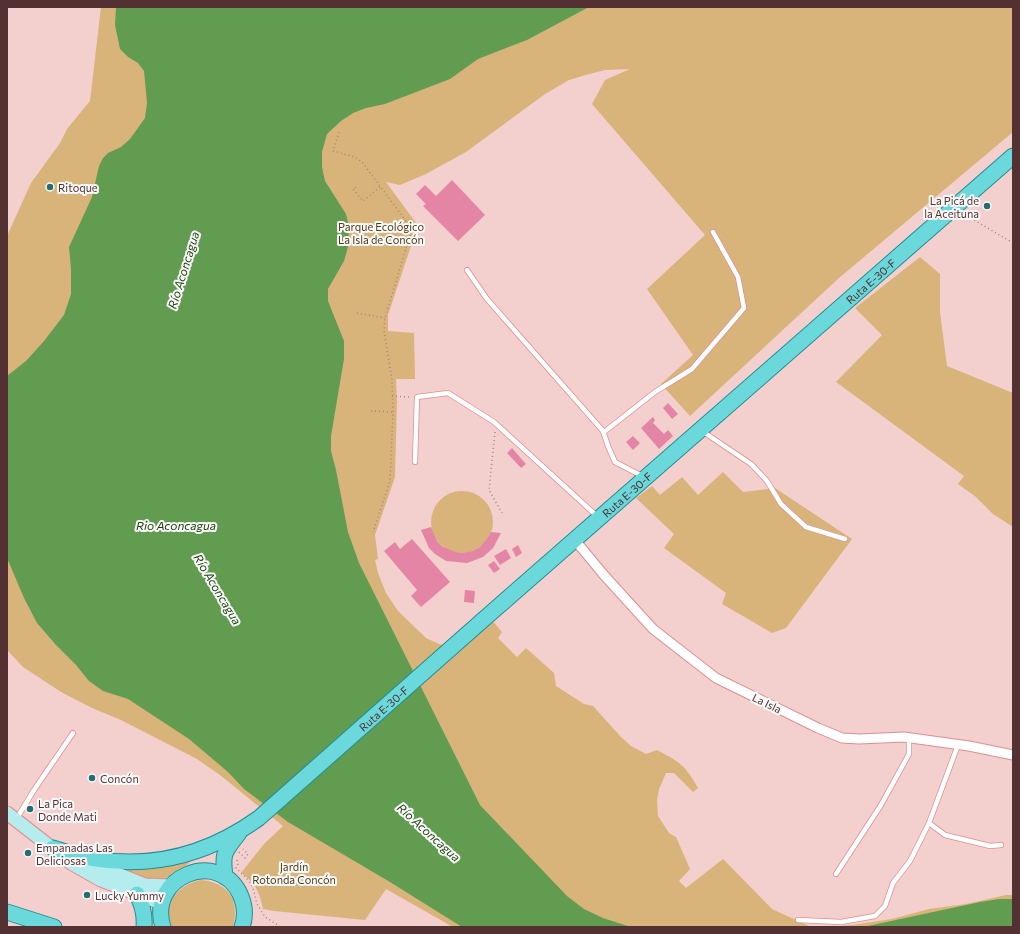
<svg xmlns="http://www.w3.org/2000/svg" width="1020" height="934" font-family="Commissioner,sans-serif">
<rect width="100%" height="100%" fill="#f3cfce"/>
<!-- green -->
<path fill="#d9b47a" d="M 101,7 L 1013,7 L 1013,132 L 839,278 L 690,416 L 661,384 L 693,355 L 647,289 L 705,235 L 592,104 L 605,80 L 630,69 L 605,70 L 593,73 L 569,80 L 545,94 L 466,152 L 426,174 L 400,185 L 386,182 L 419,227 L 414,237 L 388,315 L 388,331 L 414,333 L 415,379 L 396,379 L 397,401 L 395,477 L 375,535 L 378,559 L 375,560 L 378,573 L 386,593 L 398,611 L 426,638 L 439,644 L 460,649 L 492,620 L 502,632 L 498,638 L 517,657 L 526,648 L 554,673 L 556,686 L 584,704 L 593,706 L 621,737 L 631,746 L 646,754 L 657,750 C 680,762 685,765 698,788 L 693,792 L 674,773 L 666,773 L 659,789 L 657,800 L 658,816 L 669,833 L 676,837 L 690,869 L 679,881 L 686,888 L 723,859 L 772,909 L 811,927 L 453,927 L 386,889 L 365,920 L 274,911 L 263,909 C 259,891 256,883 241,873 L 264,844 L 283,826 L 220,775 L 197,759 L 121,720 L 92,708 L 61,692 L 23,667 L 7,650 L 7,236 L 31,183 L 60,143 L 67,129 L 90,101 Z
M 920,257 L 940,274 L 940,312 L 947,366 L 1013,393 L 1013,527 L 993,514 L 976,497 L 958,484 L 964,476 L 836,382 L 882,335 L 855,308 Z
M 723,472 L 743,492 L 775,488 L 852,539 L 786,628 L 772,633 L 722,604 L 726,593 L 664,548 L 674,534 L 636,498 L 652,486 L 660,495 L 682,477 L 698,495 Z
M431 522a31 31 0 1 1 62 0a31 31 0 1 1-62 0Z
M 194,857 L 186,866 L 177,870 L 162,881 L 152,881 L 119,868 Z
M 201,880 C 229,883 240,900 233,927 L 172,927 C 162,903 178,885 201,880 Z
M 1006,895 L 1013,895 L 1013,927 L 828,927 L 852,925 L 892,919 L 929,909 L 966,904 Z"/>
<!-- water -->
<path fill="#629c51" d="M 116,7 L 589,7 L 527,40 L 478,59 L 450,79 L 385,104 L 366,108 L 353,113 L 341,121 L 327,134 L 322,152 L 322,167 L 325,181 L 346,214 L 349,227 L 348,247 L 344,261 L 328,289 L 328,301 L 344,341 L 344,359 L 331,436 L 331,451 L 336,470 L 348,532 L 359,563 L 480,805 L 567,896 L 584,909 L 603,918 L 631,927 L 462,927 L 390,882 L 288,822 L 244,789 L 228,772 L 189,739 L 128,699 L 103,691 L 89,681 L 76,665 L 56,645 L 37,623 L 24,598 L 7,558 L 7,376 L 26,361 L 44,341 L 64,315 L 71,294 L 71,269 L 69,247 L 92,197 L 99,166 L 103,158 L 108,153 L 121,147 L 130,139 L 145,118 L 147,103 L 144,71 L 138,63 L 128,57 L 120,49 L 115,25 Z
M 999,899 L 1013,899 L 1013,927 L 863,927 L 980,902 Z"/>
<!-- building -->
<path fill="#e485a5" d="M 452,180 L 485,215 L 458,241 L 423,206 L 426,204 L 416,194 L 425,185 L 436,196 Z
M 668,403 L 678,414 L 672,419 L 663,408 Z
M 653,417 L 655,420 L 653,423 L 664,434 L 668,430 L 673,436 L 659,449 L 641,428 Z
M 633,436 L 640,443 L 633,450 L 626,442 Z
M 512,448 L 526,464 L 521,468 L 507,453 Z
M 431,527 L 437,541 L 443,547 L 456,552 L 462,553 L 473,551 L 480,547 L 487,539 L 491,532 L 501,533 L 493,548 L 483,557 L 467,563 L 457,562 L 446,561 L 435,554 L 429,548 L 421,530 Z
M 412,539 L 450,582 L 421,607 L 411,596 L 417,590 L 384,551 L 395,542 L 400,549 Z
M 518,545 L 522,553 L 516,557 L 512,549 Z
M 506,549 L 511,558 L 500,565 L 494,556 Z
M 494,561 L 500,569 L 494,573 L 488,565 Z
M 465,590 L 475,591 L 474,603 L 464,602 Z"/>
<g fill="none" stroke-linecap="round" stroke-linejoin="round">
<defs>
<path id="lane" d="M 467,270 L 487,299 L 603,431 L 608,446 L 615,462 L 642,476
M 702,431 L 751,464 L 767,481 L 781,504 L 806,527 L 845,539
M 604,432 L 655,392 L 692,369 L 744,308 L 738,277 L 713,232
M 415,462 L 417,397 L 448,393 L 494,422 L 598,517
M 958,745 L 929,823 L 945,835 L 990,846 L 1001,845
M 17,818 L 34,790 L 73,733
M 836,874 L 881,805 L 909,754 L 909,738
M 798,920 L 841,922 L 875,916 L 885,906 L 893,883 L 910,861 L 929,823"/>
<path id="street" d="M 575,540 L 603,574 L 653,629 L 716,678 L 818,728 L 842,738 L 859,739 L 904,737 L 969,746 L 1013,755"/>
<path id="secondary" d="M 7,813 L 71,863 L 101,880 L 161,903
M 81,865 L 105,869 L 145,885 L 170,886"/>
<g id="primary">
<path id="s1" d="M 53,848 C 126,874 196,863 259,818 L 484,619 L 1013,156"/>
<path d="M 225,877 C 222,852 224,853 239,833"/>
<path d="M 137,894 C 142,905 145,914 144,927"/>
<path d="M 7,912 L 54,927"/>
<path d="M 163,927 C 147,877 218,848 240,894 C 245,905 246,916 242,927"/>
</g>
</defs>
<!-- lane casing -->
<use href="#lane" stroke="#e28d8f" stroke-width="6"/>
<!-- street casing -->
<use href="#street" stroke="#e28d8f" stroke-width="11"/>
<!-- secondary casing -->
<use href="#secondary" stroke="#e28d8f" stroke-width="15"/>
<!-- primary casing -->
<use href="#primary" stroke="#238d91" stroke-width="17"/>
<!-- path -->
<path stroke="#a68383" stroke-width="1.5" stroke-dasharray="1 3" stroke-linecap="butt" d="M 339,132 L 333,151 L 355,157 L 362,162 L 409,225 L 410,235 L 385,318 L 384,331 L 392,380 L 393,412 L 390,481 L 373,532
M 356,187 L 353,189 L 363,201 L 380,187
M 964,214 L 1013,243
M 357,313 L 385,318
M 392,396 L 410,397
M 371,411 L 393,412
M 495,432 L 489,490 L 502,513
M 239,852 L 245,858 L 248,854 L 243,849
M 237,860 L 238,865 L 236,868 L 249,881 L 253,888 L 257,904 L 265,917 L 281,927"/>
<!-- lane -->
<use href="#lane" stroke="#fff" stroke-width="4.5"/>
<!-- street -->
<use href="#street" stroke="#fff" stroke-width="9"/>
<!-- secondary -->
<use href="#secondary" stroke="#b5ecee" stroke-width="13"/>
<!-- primary -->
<use href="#primary" stroke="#6bd9dc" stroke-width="15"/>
</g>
<!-- markers -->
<g fill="#226e71" stroke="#fafafa" stroke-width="1.5">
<circle cx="50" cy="187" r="4"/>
<circle cx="987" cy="206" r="4"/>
<circle cx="92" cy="778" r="4"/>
<circle cx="30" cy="809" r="4"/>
<circle cx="28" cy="853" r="4"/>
<circle cx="87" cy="895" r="4"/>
</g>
<g text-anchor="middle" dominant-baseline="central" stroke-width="4" stroke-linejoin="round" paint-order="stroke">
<!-- poi labels -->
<g font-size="11" fill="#533031" stroke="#fafafa" text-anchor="start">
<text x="58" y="187">Ritoque</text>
<text x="979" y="200" text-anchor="end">La Picá de<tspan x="979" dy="13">la Aceituna</tspan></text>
<text x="100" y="778">Concón</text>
<text x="38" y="803">La Pica<tspan x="38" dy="13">Donde Mati</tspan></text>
<text x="36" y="847">Empanadas Las<tspan x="36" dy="13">Deliciosas</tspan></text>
<text x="95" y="895">Lucky Yummy</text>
</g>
<!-- park labels -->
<g font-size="11" fill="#4d3812" stroke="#fafafa">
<text x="381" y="226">Parque Ecológico<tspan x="381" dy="13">La Isla de Concón</tspan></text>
<text x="294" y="866">Jardín<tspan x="294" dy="13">Rotonda Concón</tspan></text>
</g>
<!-- street labels -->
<g font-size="11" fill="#533031" stroke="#fafafa">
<text stroke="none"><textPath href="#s1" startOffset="1031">Ruta E-30-F</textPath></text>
<text stroke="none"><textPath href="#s1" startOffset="707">Ruta E-30-F</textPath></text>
<text transform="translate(767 703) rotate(26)">La Isla</text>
<text stroke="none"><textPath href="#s1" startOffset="383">Ruta E-30-F</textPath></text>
</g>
<!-- water labels -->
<g font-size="12" font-style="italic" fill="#183e09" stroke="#fafafa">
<text transform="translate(183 270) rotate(-73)">Río Aconcagua</text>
<text x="176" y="525">Rio Aconcagua</text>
<text transform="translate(218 589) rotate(59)">Río Aconcagua</text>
<text transform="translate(429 832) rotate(42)">Río Aconcagua</text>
</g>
</g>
<!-- border -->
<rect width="1020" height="934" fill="none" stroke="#533031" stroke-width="16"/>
</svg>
